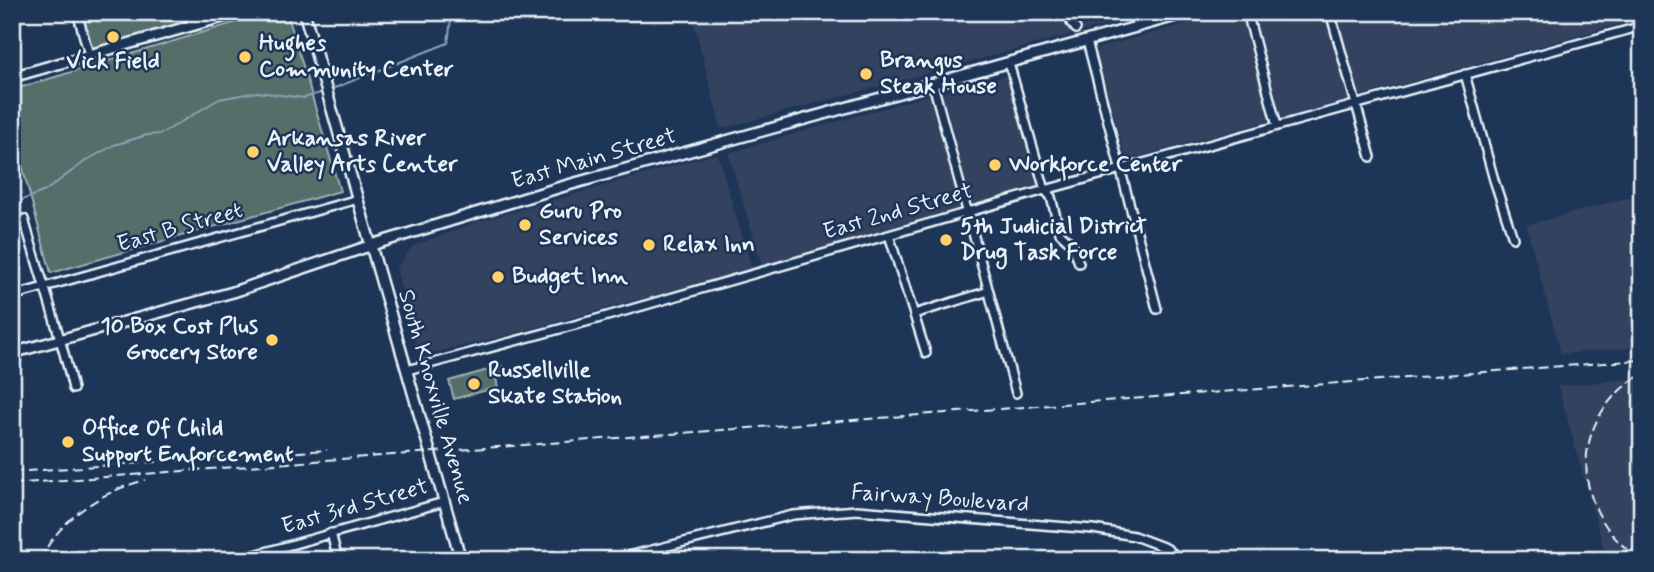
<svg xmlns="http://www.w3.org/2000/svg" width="1654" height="572" font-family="Mynerve,sans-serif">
<rect width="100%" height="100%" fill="#1d3557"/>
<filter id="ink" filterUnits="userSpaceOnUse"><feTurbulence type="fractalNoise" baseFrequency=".0143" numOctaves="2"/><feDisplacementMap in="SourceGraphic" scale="14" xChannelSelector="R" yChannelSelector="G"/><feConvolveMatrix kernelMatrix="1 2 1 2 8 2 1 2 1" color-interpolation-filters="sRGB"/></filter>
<g filter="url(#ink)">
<!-- built -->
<path fill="#32425f" d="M 691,12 L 1122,12 L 1121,21 L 721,129 Z
M 1229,12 L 1239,12 L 1242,15 L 1270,115 L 1269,121 L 1126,160 L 1096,53 L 1098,48 Z
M 1252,12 L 1327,12 L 1350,97 L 1349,100 L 1283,119 L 1279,114 Z
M 1335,12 L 1642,12 L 1642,18 L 1361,96 L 1358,94 Z
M 1009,75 L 1039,186 L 972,205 L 942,93 Z
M 929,95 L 932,98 L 961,206 L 959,210 L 762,265 L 728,153 Z
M 715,154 L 718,155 L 752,269 L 505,336 L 419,356 L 396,268 L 413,246 L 474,223 Z
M 1642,194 L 1642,347 L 1561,354 L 1526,225 Z
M 1642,378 L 1642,560 L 1607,560 L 1558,386 Z"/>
<!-- green -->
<path fill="#556e6b" stroke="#9eb0b2" stroke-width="2" d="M 82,12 L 181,12 L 183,24 L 92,49 Z
M 270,12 L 287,12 L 340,191 L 51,273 L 12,129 L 12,90 Z
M 502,366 L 505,375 L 496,378 L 498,387 L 454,399 L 449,381 Z"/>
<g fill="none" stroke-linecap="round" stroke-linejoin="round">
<!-- stream -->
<path stroke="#86a4b6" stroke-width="2" d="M 332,89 L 448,43 L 452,12
M 12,204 L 45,191 L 87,160 L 114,145 L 147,135 L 161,134 L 219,99 L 257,92 L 304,98 L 323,92"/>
<defs>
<path id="minor" d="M 77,12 L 89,55
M 189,12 L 193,26
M 1068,12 L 1071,23 L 1076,29
M 1133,12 L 1137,27
M 1247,12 L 1277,126
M 1330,12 L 1371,157
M 1087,41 L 1157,309
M 1009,63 L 1045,190 L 1051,197 L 1060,233 L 1072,244 L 1079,263
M 1465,74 L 1494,180 L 1513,238
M 933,84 L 1016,393
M 12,173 L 14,178
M 24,219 C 40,276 60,331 73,389
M 889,235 L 926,353
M 12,296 L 358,199
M 914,314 L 989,291
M 407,370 L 597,319 L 1045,190 L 1642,26
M 331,533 L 338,560
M 237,560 L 444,502
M 612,560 L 793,515 L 857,510 L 1093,529 L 1134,536 L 1166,548 L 1181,560"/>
<path id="major" d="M 304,12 L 461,560
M 12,77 L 240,12
M 12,353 L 233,292 L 378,243 L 561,187 L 1190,12"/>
</defs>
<!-- minor casing -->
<use href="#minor" stroke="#e8f1f8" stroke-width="12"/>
<!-- major casing -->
<use href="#major" stroke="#e8f1f8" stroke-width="14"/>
<!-- minor -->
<use href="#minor" stroke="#1d3557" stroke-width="7"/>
<!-- major -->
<use href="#major" stroke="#1d3557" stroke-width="9"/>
<!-- rail -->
<path stroke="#e8f1f8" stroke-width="2" stroke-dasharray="10 5" stroke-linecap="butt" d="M 12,472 L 327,450
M 12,484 L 1642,360
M 40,560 C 60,518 101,492 145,480
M 1641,560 C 1570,513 1566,419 1642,374"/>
</g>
</g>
<!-- markers -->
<g fill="#ffd166" stroke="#1d3557" stroke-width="2.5">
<circle cx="113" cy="37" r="7"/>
<circle cx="245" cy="57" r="7"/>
<circle cx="866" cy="74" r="7"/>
<circle cx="253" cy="152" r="7"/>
<circle cx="995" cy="165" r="7"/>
<circle cx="525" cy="225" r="7"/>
<circle cx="946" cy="240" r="7"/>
<circle cx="649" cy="245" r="7"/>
<circle cx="498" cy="277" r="7"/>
<circle cx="272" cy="340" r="7"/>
<circle cx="474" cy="384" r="7"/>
<circle cx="68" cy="442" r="7"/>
</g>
<g text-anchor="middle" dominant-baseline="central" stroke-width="5" stroke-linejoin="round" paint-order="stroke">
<!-- poi labels -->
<g font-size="23" font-weight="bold" fill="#e8f1f8" stroke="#1d3557" text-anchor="start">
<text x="259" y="44">Hughes<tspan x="259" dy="26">Community Center</tspan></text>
<text x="880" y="61">Brangus<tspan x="880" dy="26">Steak House</tspan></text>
<text x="113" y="62" text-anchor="middle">Vick Field</text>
<text x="267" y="139">Arkansas River<tspan x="267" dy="26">Valley Arts Center</tspan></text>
<text x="1009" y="165">Workforce Center</text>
<text x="539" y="212">Guru Pro<tspan x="539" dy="26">Services</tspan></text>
<text x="960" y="227">5th Judicial District<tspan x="960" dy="26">Drug Task Force</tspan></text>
<text x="663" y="245">Relax Inn</text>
<text x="512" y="277">Budget Inn</text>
<text x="258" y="327" text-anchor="end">10 Box Cost Plus<tspan x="258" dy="26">Grocery Store</tspan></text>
<text x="488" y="371">Russellville<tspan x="488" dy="26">Skate Station</tspan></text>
<text x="82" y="429">Office Of Child<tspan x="82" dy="26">Support Enforcement</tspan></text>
</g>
<!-- street labels -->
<g font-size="23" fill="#e8f1f8" stroke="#1d3557">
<text transform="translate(594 159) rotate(-16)">East Main Street</text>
<text transform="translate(898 212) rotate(-16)">East 2nd Street</text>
<text transform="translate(180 228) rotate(-16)">East B Street</text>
<text transform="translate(435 397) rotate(74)">South Knoxville Avenue</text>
<text transform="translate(940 499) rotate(4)">Fairway Boulevard</text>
<text transform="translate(355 507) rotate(-16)">East 3rd Street</text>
</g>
</g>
<!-- margin -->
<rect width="1654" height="572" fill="none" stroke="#1d3557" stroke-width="42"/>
<rect x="21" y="21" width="1612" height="530" fill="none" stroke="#e8f1f8" stroke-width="2.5" filter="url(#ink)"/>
</svg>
